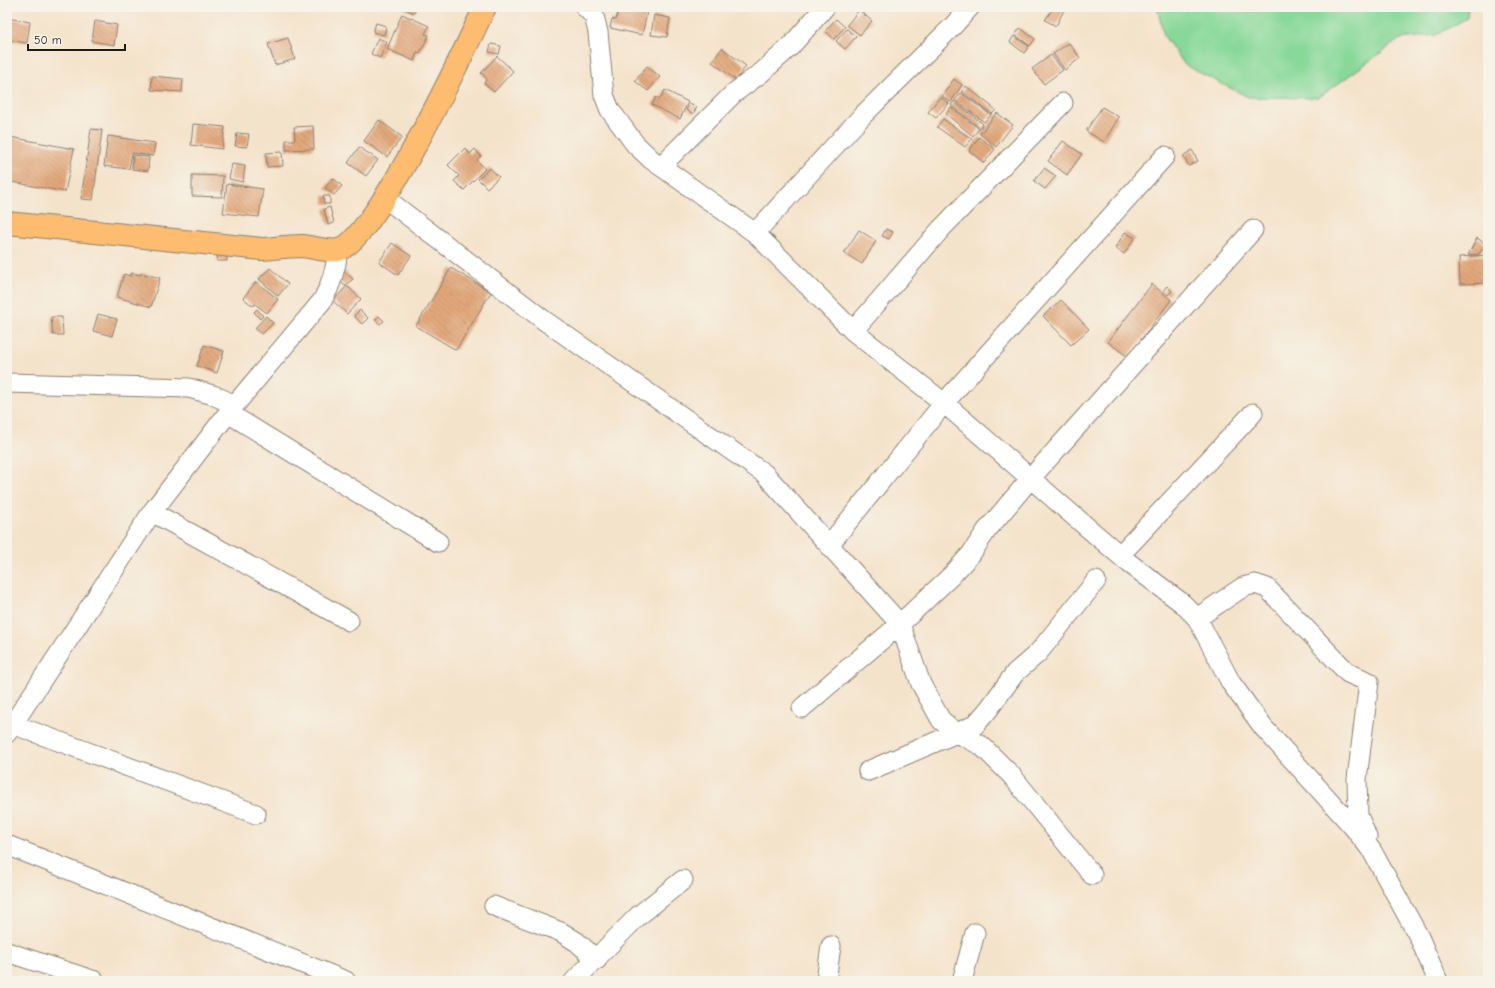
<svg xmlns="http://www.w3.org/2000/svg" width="1495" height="988" font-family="'Comic Neue',sans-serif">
<defs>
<pattern id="building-back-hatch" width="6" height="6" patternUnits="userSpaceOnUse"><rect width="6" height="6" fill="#e2a77b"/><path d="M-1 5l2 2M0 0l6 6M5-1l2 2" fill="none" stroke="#c18f6a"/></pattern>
</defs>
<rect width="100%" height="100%" fill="#f7f3e8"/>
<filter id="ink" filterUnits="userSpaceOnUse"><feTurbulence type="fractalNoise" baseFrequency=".025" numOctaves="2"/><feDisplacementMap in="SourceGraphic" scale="8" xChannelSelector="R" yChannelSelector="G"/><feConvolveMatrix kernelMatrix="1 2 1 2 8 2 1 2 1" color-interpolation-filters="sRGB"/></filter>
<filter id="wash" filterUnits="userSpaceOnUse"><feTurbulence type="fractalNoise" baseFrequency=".012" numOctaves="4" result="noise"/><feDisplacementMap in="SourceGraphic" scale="16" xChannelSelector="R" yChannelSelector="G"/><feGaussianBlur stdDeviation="0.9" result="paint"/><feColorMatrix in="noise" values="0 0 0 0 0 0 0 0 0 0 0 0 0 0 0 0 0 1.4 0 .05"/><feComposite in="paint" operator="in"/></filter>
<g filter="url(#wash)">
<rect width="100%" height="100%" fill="#f4e3cb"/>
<!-- green -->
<path fill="#87d899" stroke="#527a5a" d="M 1157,7 L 1468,7 L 1467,18 L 1436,35 L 1400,39 L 1318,98 L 1248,97 L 1185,65 L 1164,36 Z"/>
<g id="blocks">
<!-- building -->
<path fill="url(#building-back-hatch)" d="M 401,7 L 417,7 L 414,13 Z
M 619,7 L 648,8 L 642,35 L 610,28 L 612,19 L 616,20 Z
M 1054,7 L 1060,7 L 1064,10 L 1056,26 L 1045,20 Z
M 859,10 L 872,21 L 860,35 L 847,25 Z
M 402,14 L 429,26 L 425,34 L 429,35 L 420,53 L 417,52 L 414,61 L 387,49 Z
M 654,15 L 670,18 L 667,37 L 651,35 Z
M 7,18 L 30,22 L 27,43 L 7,40 Z
M 836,19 L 845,27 L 834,39 L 825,31 Z
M 95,21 L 117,25 L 114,45 L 92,41 Z
M 376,23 L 386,26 L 384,35 L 373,32 Z
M 1020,28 L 1035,39 L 1030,46 L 1015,35 Z
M 847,29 L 856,37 L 845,49 L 836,41 Z
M 1014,36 L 1029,46 L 1024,53 L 1010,42 Z
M 288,38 L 295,59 L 275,65 L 268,44 Z
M 378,38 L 387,42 L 380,58 L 371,54 Z
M 1069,43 L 1080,58 L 1065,70 L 1053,54 Z
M 491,44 L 501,46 L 499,54 L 489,52 Z
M 722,48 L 746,66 L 736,80 L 712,62 Z
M 1051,55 L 1063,70 L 1044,84 L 1032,69 Z
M 497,56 L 513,71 L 494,92 L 484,83 L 487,79 L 481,73 Z
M 647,66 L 660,77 L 648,91 L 635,81 Z
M 152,76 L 183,79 L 182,92 L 151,90 Z
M 954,79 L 962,85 L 951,102 L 942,96 Z
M 966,86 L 996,110 L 992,114 L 962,92 Z
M 665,90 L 688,102 L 680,119 L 652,105 L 656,97 L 660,99 Z
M 961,93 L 991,115 L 984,122 L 955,100 Z
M 940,97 L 949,103 L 936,118 L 928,112 Z
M 954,101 L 983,124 L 980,128 L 951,105 Z
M 690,103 L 697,107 L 693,114 L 686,110 Z
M 951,107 L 979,129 L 973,136 L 946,114 Z
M 1102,107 L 1119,117 L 1104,142 L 1086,131 Z
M 997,113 L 1013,125 L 996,147 L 980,134 Z
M 943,119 L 972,139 L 965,147 L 937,127 Z
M 379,120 L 402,137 L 387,157 L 364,141 Z
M 193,124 L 225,127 L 222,149 L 191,145 Z
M 313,126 L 314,149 L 286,150 L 286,140 L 295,140 L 294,127 Z
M 91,129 L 102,130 L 93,200 L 81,199 Z
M 237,133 L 249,134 L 247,147 L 235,146 Z
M 108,136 L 155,143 L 153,156 L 132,153 L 129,169 L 104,166 Z
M 10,137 L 74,149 L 65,192 L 7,181 L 7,154 Z
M 979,137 L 995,149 L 984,163 L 969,151 Z
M 1063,141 L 1082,154 L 1067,175 L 1048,161 Z
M 359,147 L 378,160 L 366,176 L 348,163 Z
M 465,148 L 470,154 L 475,149 L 481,156 L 477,160 L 485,169 L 464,190 L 454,181 L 459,176 L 448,165 Z
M 1192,150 L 1198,161 L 1189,166 L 1183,156 Z
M 282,152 L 283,166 L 267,167 L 266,153 Z
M 133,155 L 149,157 L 148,171 L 132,169 Z
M 232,164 L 245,166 L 243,182 L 229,179 Z
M 490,168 L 499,177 L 487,188 L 478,179 Z
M 1044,168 L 1056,176 L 1045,189 L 1034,181 Z
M 192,175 L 223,176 L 222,197 L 192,196 Z
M 333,178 L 342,186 L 334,195 L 325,188 Z
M 227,184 L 263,189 L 259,217 L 223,213 Z
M 323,196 L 330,196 L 330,204 L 324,204 Z
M 330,207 L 334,223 L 328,225 L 324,209 Z
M 886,229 L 893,232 L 889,239 L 882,236 Z
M 859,230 L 876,241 L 862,264 L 844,253 Z
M 1125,232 L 1135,238 L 1124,254 L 1115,248 Z
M 1477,238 L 1486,244 L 1479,254 L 1468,255 Z
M 392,243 L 411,256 L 398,275 L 379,262 Z
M 218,251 L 227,251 L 227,261 L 217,261 Z
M 1488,255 L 1488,283 L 1460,284 L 1459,257 Z
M 270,268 L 288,284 L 278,296 L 259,279 Z
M 451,268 L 491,292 L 456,350 L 416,326 Z
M 344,271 L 353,279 L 345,286 L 337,278 Z
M 131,273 L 141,275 L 141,273 L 160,278 L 151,307 L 117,297 L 124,274 L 130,276 Z
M 256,282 L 278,299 L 267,313 L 255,304 L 253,306 L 243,298 Z
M 1152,284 L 1171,300 L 1128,357 L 1108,342 Z
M 347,286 L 361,299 L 347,314 L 333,301 Z
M 1167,286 L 1172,291 L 1168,295 L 1163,291 Z
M 1061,300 L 1089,329 L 1071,345 L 1043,316 Z
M 257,309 L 263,316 L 260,319 L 254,312 Z
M 360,310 L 368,318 L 362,324 L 354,316 Z
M 98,314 L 117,319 L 112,336 L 93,331 Z
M 266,316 L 273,323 L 262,334 L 255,328 Z
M 379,316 L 384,321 L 380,324 L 375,320 Z
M 51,317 L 62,317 L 63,335 L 53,335 Z
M 204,345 L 224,351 L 217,373 L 197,366 Z"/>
</g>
</g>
<g filter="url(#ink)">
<use href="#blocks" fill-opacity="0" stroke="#888074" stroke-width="1"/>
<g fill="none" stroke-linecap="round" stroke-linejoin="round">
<defs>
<path id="minor" d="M 585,7 L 594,16 L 598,32 L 604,95 L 610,110 L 635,144 L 652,160 L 755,233 L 853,331 L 944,403 L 1068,511 L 1129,563 L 1182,603 L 1197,618 L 1231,683 L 1263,727 L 1354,828 L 1372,851 L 1419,937 L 1438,981
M 661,166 L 734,93 L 761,73 L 790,47 L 825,7
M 385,198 L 545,321 L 765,474 L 900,624 L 921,684 L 941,720 L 955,732 L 982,746 L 1012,776 L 1092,875
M 755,233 L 863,115 L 953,26 L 970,7
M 853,331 L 941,229 L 1063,103
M 7,383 L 189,388 L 213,395 L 235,405
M 228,413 L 438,542
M 152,512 L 349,621
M 829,545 L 944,403 L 1165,156
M 1120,555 L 1253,413
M 1197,618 L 1243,587 L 1255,584 L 1267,588 L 1348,673 L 1369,682 L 1357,779 L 1358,815 L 1367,837
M 802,708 L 900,624 L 952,575 L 971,554 L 987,530 L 1030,479 L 1253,230
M 12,724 L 256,814
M 7,733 L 152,512 L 228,413 L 322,301 C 332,284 336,269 338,250
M 868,771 L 975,725 L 988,710 L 1015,673 L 1038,653 L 1096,581
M 7,845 L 346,981
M 494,906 L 561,932 L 577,942 L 597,960
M 7,952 L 95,981
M 574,981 L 637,917 L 683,880
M 826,981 L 831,946
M 962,981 L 975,933"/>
<path id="major" d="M 7,223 L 262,249 C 275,248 289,246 302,246 C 312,247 329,252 338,250 C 375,241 466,47 485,7"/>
</defs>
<!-- minor casing -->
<use href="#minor" stroke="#888074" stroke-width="21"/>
<!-- major casing -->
<use href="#major" stroke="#888074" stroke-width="24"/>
<!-- minor -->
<use href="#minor" stroke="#fff" stroke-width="19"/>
<!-- major -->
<use href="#major" stroke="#fdbc6f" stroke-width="22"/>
</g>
</g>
<!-- margin -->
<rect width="1495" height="988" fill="none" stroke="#f7f3e8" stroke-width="24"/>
<!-- scale -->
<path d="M28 44v6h97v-6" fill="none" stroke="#1c1c1c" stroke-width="2"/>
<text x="34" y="44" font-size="12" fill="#1c1c1c" stroke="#f7f3e8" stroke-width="3" paint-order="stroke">50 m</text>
</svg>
